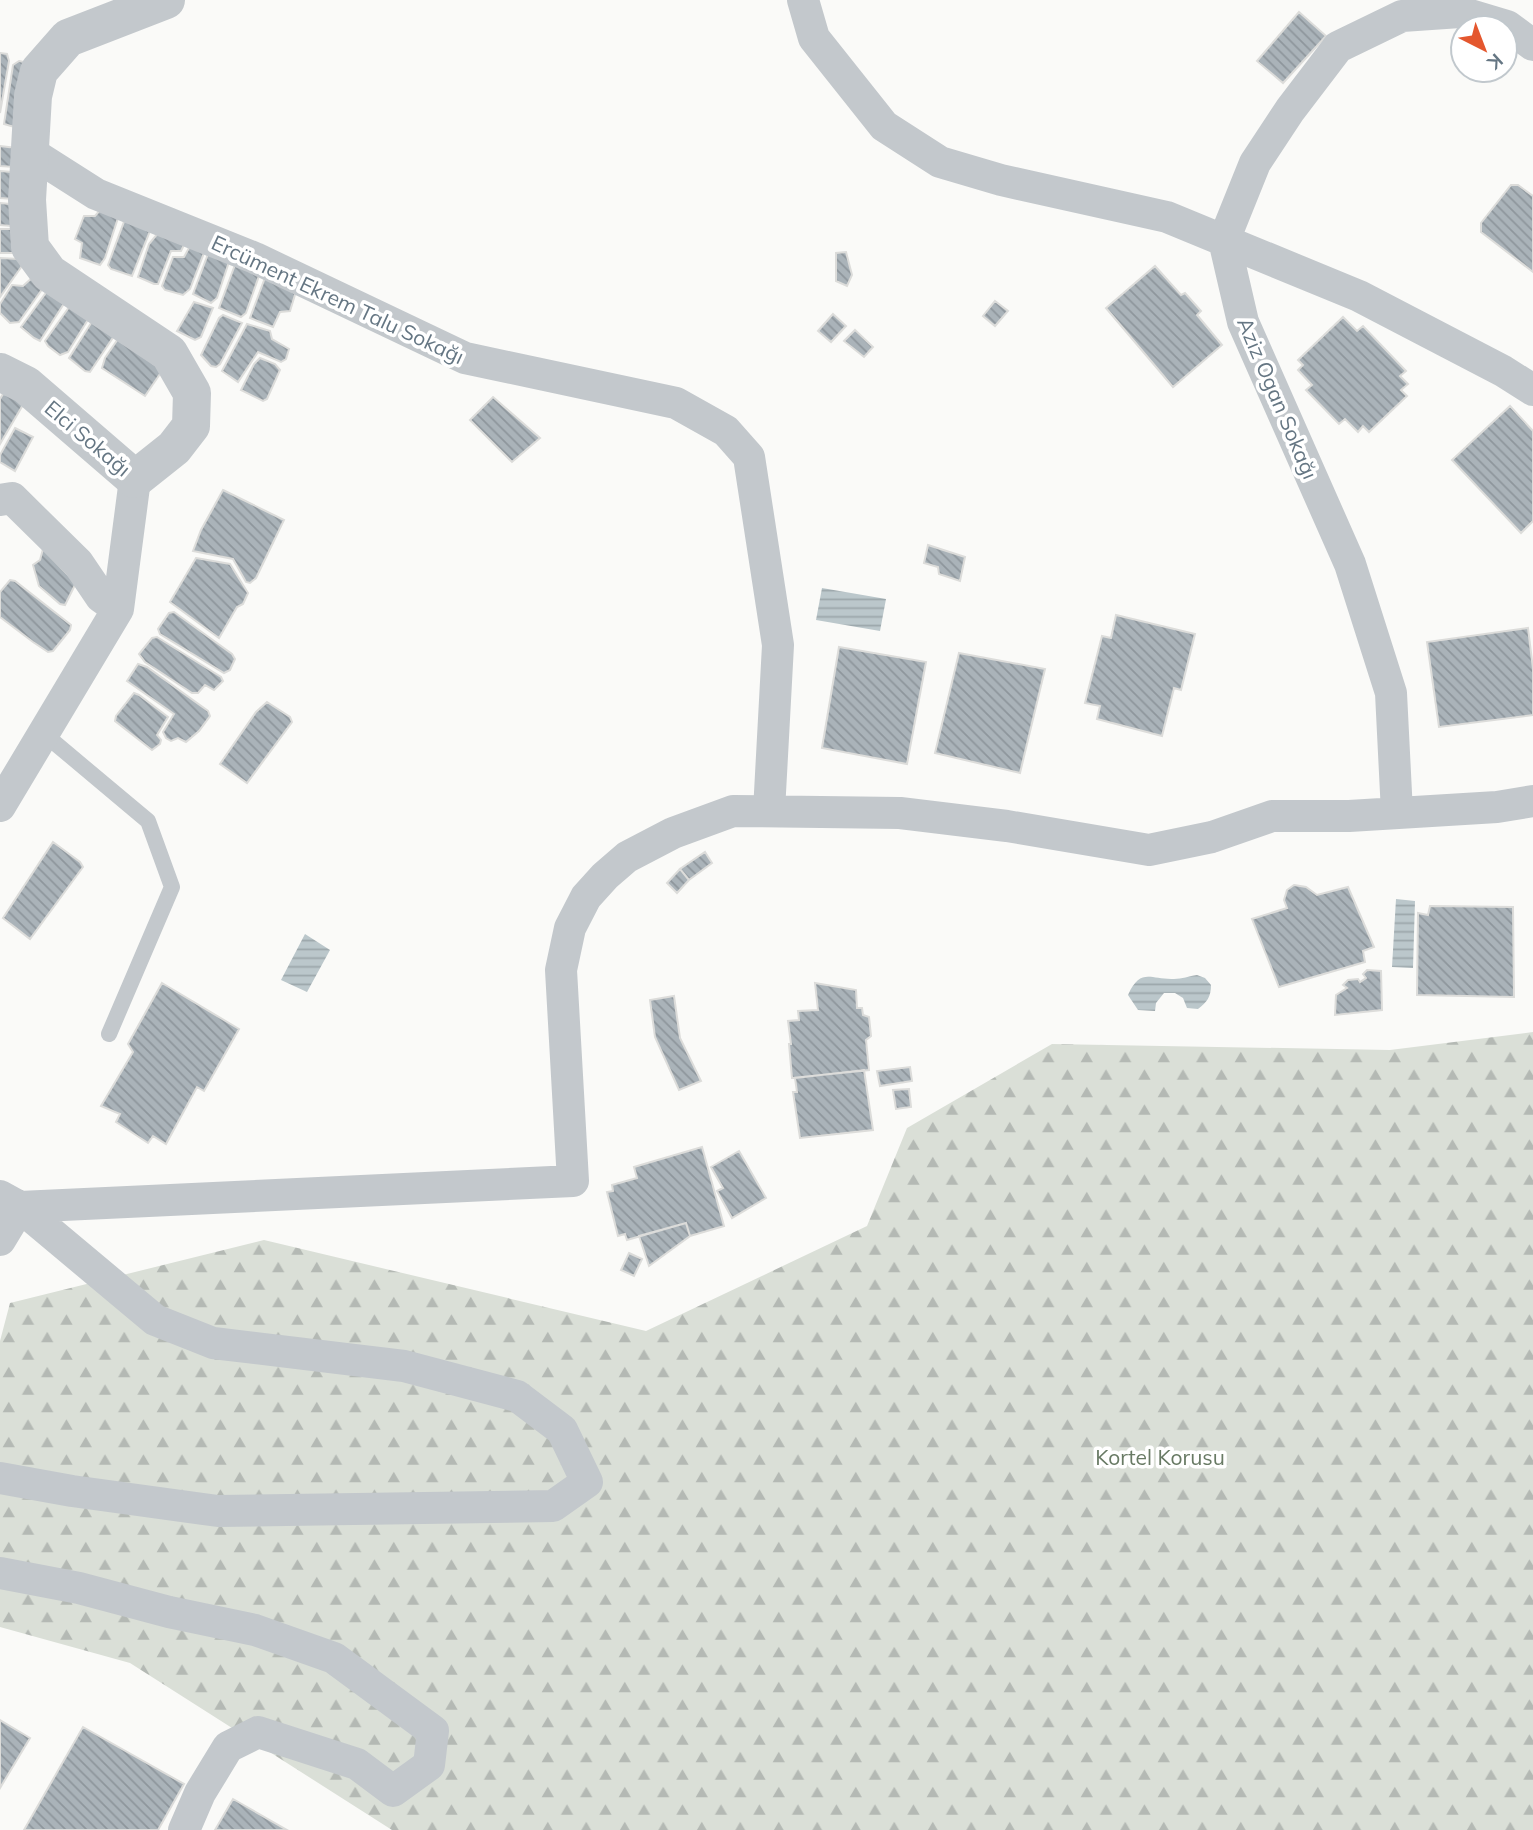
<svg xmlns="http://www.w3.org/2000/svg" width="1533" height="1830" font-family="Mulish,sans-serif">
<defs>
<pattern id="forest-firs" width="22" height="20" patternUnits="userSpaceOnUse" patternTransform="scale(1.75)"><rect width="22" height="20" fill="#dadfd7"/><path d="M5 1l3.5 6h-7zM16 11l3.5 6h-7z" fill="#b4b9b4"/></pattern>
<pattern id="water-rules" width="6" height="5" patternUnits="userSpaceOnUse" patternTransform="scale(1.75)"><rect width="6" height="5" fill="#bbc7cb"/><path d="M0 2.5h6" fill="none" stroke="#9ca6aa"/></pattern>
<pattern id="building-back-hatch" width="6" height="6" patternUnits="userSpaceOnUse" patternTransform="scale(1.75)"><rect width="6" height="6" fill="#aab3b9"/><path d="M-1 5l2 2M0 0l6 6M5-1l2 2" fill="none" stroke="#8e969c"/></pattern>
</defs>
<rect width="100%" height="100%" fill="#fafaf8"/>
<!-- forest -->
<path fill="url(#forest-firs)" d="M 1533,1032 L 1533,1830 L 392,1830 L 130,1663 L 0,1627 L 0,1341 L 10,1303 L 264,1240 L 646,1331 L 867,1226 L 907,1128 L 1052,1044 L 1390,1050 Z"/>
<!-- water -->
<path fill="url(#water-rules)" d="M 822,588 L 886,599 L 880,631 L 816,620 Z
M 1396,899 L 1415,901 L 1413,968 L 1392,967 Z
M 305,934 L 330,950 L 307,992 L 281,980 Z
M 1197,975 L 1205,978 L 1211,985 C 1211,997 1207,1002 1198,1009 L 1187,1008 L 1183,998 L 1175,993 L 1164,993 L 1156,1003 L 1155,1011 L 1138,1010 L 1128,995 C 1141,967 1150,980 1174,979 C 1182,979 1189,976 1197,975 Z"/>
<!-- building -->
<path fill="url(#building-back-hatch)" stroke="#dcdcda" stroke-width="2" d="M 1299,12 L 1326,36 L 1283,83 L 1257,61 Z
M 0,53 L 7,54 L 9,61 L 0,113 Z
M 19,61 L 29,63 L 18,128 L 4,124 L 13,65 Z
M 0,146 L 16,148 L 15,167 L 0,166 Z
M 0,171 L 12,172 L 13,199 L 0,198 Z
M 1511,185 L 1518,185 L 1533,196 L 1533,272 L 1481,232 L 1481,223 Z
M 0,203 L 10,204 L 11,226 L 0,225 Z
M 101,209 L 118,218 L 105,258 L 100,265 L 80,258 L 82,243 L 75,239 L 84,216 L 95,216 Z
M 125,219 L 150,231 L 132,276 L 111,269 L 108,265 Z
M 0,229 L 11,229 L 18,253 L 0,253 Z
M 158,233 L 184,245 L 181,251 L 171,251 L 158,284 L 154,284 L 138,277 L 149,244 Z
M 190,246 L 204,253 L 190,289 L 183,295 L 165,290 L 162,286 L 173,257 L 184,257 Z
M 846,252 L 852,275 L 847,286 L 836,281 L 836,253 Z
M 208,254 L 230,259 L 217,298 L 211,303 L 193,294 Z
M 0,258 L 19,259 L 22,266 L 0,297 Z
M 236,262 L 260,273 L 246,313 L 241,317 L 219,308 Z
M 1155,266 L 1181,295 L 1185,293 L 1201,311 L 1197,315 L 1222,345 L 1173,387 L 1106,308 Z
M 266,275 L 298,285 L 290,311 L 280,312 L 273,327 L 250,318 Z
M 33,277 L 43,288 L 19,322 L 10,323 L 0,313 L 0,304 L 12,285 L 23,286 Z
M 48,290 L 65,302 L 40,341 L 34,338 L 21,327 Z
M 995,301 L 1008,311 L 995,326 L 983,316 Z
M 194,302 L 213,308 L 201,337 L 195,340 L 177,331 Z
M 72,303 L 89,318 L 68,352 L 60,355 L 48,346 L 45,341 Z
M 833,314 L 846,326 L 831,342 L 818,331 Z
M 223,315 L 242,323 L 220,364 L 216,367 L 211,366 L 201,355 L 219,318 Z
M 1343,317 L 1357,331 L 1363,326 L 1406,371 L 1400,376 L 1408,384 L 1401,390 L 1407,396 L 1369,432 L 1363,426 L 1358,432 L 1345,419 L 1339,424 L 1306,390 L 1312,385 L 1298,370 L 1303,365 L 1298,360 Z
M 93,320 L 116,333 L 90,372 L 85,371 L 69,358 Z
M 247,324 L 270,331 L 272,339 L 289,349 L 286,359 L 281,362 L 258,352 L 238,382 L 222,371 Z
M 855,330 L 873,347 L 864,357 L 844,341 Z
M 120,336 L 162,371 L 145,396 L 102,368 L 105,358 Z
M 260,358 L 275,364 L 280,370 L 267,399 L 263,401 L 241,390 L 254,364 Z
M 3,394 L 27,398 L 0,444 L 0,399 Z
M 493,397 L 540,438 L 512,462 L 470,420 Z
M 1510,406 L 1533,431 L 1533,521 L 1521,533 L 1452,460 Z
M 15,428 L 33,437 L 15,471 L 0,462 L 0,455 Z
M 223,490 L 284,520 L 256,578 L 250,583 L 246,582 L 233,559 L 193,551 L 201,530 Z
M 928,545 L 965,557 L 960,581 L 939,574 L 938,567 L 924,563 Z
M 43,549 L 76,583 L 65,605 L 60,604 L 39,586 L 33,565 L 40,560 Z
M 196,558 L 230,564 L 248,593 L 243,604 L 237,607 L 219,638 L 170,602 Z
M 10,580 L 15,581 L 71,625 L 70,630 L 53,651 L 48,652 L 33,642 L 0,617 L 0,592 Z
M 174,612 L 232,654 L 235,659 L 230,670 L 224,673 L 160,634 L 158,629 L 169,613 Z
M 1116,615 L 1195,634 L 1181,690 L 1174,688 L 1162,736 L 1097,719 L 1100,706 L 1085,703 L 1102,636 L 1111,638 Z
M 1528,628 L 1533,669 L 1533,715 L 1439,727 L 1427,642 Z
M 157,637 L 221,677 L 223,681 L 214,690 L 205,685 L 198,693 L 192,693 L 145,662 L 139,654 L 152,638 Z
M 839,647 L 926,662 L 907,764 L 822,748 Z
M 959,653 L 1045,669 L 1020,773 L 935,753 Z
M 138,664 L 147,667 L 208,711 L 210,716 L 199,731 L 186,742 L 178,738 L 171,741 L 166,738 L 163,732 L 174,714 L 127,681 Z
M 134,693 L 139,695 L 168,717 L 157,735 L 161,740 L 160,744 L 152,750 L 115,721 L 116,716 Z
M 267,702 L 290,717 L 292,722 L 247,783 L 220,764 L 256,712 Z
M 53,842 L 80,862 L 83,867 L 30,939 L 3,918 Z
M 705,852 L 712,863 L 689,880 L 680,869 Z
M 680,869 L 689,880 L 677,893 L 667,883 Z
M 1294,885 L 1306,887 L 1317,895 L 1348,887 L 1374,947 L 1363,951 L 1365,962 L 1279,987 L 1252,919 L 1287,908 L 1284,900 L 1287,890 Z
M 1430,906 L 1513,907 L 1514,997 L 1417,995 L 1418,913 L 1428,915 Z
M 1367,970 L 1381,971 L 1382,1010 L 1335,1015 L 1336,995 L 1347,988 L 1343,985 L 1348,980 L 1358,979 L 1360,982 L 1366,978 L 1363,974 Z
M 162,983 L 239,1029 L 204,1091 L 197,1087 L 166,1144 L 153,1136 L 148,1143 L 116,1122 L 120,1114 L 101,1106 L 133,1052 L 128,1044 Z
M 815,983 L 856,990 L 857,1008 L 862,1008 L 863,1015 L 869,1017 L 871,1036 L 866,1040 L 869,1070 L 792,1078 L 789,1044 L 791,1044 L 788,1021 L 799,1020 L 798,1011 L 818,1010 Z
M 674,996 L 680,1038 L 701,1081 L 679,1090 L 655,1037 L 650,1000 Z
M 910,1067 L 912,1081 L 880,1086 L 877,1071 Z
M 864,1070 L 873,1130 L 800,1138 L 793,1092 L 797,1092 L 795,1078 Z
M 909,1089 L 911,1107 L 896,1109 L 893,1090 Z
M 702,1147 L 724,1226 L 690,1236 L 686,1223 L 627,1240 L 625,1234 L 618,1236 L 607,1192 L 613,1191 L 612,1185 L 637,1178 L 634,1167 Z
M 739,1151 L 766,1198 L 732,1218 L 717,1191 L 723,1188 L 711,1167 Z
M 686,1223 L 690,1236 L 649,1266 L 639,1236 Z
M 629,1253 L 642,1259 L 634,1276 L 621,1270 Z
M 0,1720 L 30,1738 L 0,1788 Z
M 83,1727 L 184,1784 L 158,1830 L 24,1830 Z
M 233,1799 L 287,1830 L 215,1830 Z"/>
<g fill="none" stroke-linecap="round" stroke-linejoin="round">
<!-- service -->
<path stroke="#c3c8cc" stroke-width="16" d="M 43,733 L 148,821 L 172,887 L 109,1034"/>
<!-- minor -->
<path stroke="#c3c8cc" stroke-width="32" d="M 803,0 L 814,38 L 884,126 L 940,162 L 1001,180 L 1167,217 L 1359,296 L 1503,371 L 1533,390
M 30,152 L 96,194 L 255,258 L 465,358 L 676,403 L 726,431 L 749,457 L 778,645 L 769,811
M 0,500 L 12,498 L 78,563 L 101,597 L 118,609
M 0,806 L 118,609 L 135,479
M 1397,813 L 1391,693 L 1350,564 L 1243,322 L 1224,240 L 1255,163 L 1290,110 L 1338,47 L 1402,16 L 1460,12 L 1507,26 L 1533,45
M 0,1196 L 20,1207 L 155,1320 L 213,1343 L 404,1366 L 517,1396 L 562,1430 L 587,1482 L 553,1506 L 218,1511 L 72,1491 L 0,1478
M 20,1207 L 573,1181 L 561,970 L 570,928 L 586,897 L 605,876 L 627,857 L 673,833 L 733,811 L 900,813 L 1007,826 L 1149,850 L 1212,837 L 1272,816 L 1349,816 L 1497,807 L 1533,801
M 0,1240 L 20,1207
M 0,1573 L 79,1588 L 169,1612 L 255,1630 L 334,1658 L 433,1731 L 429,1765 L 393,1791 L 357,1764 L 258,1732 L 228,1747 L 200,1793 L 184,1830"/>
<!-- tertiary -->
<path stroke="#c3c8cc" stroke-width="38" d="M 0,372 L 26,385 L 135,479 L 174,448 L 191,426 L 192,393 L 169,353 L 49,273 L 30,247 L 27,200 L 33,96 L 39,71 L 68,38 L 166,0"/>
</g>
<g text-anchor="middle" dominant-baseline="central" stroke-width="7" stroke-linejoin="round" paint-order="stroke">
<!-- street labels -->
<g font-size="21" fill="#657683" stroke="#fff">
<text transform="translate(338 299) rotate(25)">Ercüment Ekrem Talu Sokağı</text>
<text transform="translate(1278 398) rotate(67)">Aziz Ogan Sokağı</text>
<text transform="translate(88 438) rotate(40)">Elci Sokağı</text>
</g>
<!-- park labels -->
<g font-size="21" fill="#687a64" stroke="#fff">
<text x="1160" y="1457">Kortel Korusu</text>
</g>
</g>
<!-- north arrow -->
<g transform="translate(1484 49) rotate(138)"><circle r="33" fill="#ffffff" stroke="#c1c8cd" stroke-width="2"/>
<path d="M0-5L12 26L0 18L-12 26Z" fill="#e4572e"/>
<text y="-10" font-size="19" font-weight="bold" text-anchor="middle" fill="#657683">K</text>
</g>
</svg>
